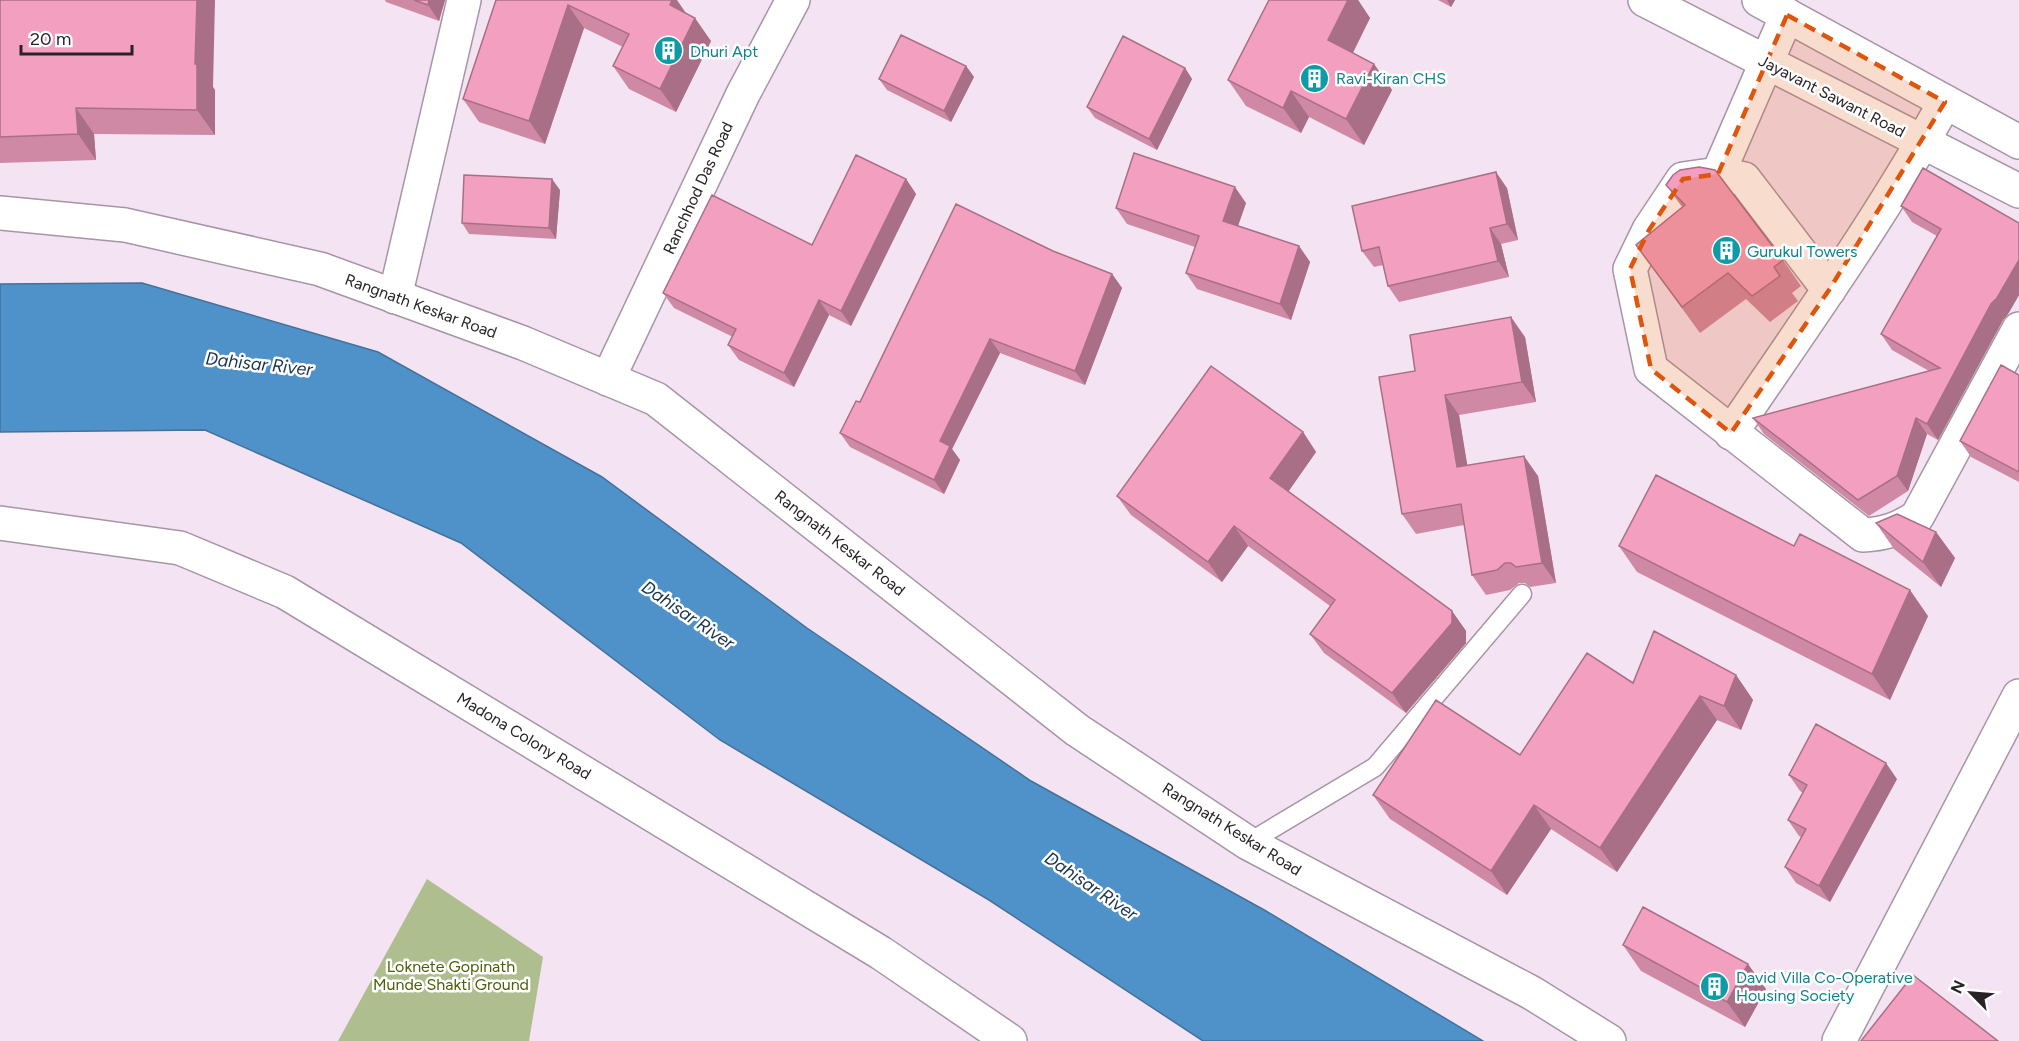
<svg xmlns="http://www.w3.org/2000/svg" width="2019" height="1041" font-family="Figtree,sans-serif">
<rect width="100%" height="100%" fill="#f4e4f3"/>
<!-- green -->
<path fill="#aebe8f" d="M 427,879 L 543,957 L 529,1041 L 338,1041 Z"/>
<!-- water -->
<path fill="#4f92c9" stroke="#447199" stroke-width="1.5" d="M 142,283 L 378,352 L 602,477 L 807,628 L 1031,781 L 1266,911 L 1483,1041 L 1203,1041 L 989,900 L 720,740 L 461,543 L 205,430 L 0,432 L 0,284 Z"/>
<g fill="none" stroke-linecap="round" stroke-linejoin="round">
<defs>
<path id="service" d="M 1248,843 L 1375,767 L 1522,594"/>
<path id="minor" d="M 1718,174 L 1787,15
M 1829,290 L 1744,179 L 1718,174 L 1683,179 L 1649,230 L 1630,269 L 1651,369 L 1863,535 C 1885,534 1899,529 1917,517 L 2019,329
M 395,297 L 464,0
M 608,379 L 743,94 L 793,0
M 1731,433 C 1805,324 1882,217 1945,102
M 0,523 L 180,548 L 285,592 L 881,953 L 1010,1041
M 1839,1041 L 2019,696"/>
<path id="tertiary" d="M 1645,0 L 2019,191
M 1759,0 L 2019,142
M 0,213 L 125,225 L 320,269 L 523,343 L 656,399 L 1077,730 L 1248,843 L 1532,993 L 1609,1041"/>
</defs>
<!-- service casing -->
<use href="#service" stroke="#a696a5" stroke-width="21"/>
<!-- minor casing -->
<use href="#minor" stroke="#a696a5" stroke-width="36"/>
<!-- tertiary casing -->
<use href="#tertiary" stroke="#a696a5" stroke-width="36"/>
<!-- service -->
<use href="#service" stroke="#fff" stroke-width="18"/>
<!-- minor -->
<use href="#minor" stroke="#fff" stroke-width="33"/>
<!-- tertiary -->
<use href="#tertiary" stroke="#fff" stroke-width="33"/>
</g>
<!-- wall -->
<path fill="#d089a5" d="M 0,0 L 213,87 L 215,90 L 215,135 L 94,134 L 96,160 L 0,163 Z
M 385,0 L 445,0 L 439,21 L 386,2 Z
M 496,0 L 687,14 L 711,41 L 676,112 L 629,89 L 613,66 L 623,47 L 584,28 L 545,144 L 479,122 L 463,99 Z
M 1269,0 L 1358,0 L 1370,18 L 1353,53 L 1374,64 L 1392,90 L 1364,145 L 1309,117 L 1301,133 L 1246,106 L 1228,80 Z
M 1438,0 L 1455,0 L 1451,7 Z
M 966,66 L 974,77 L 951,122 L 887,90 L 879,79 Z
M 1185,68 L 1192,79 L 1157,150 L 1095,118 L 1087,107 Z
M 906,179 L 916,194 L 851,326 L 829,315 L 794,387 L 739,360 L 728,345 L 733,337 L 674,308 L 663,293 L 812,245 Z
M 1666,185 L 1783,260 L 1801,286 L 1792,293 L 1798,301 L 1770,322 L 1746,299 L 1700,333 L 1636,245 L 1682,207 Z
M 1507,188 L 1518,240 L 1501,244 L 1509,277 L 1399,302 L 1388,286 L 1383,265 L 1374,267 L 1362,251 Z
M 560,190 L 556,239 L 469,234 L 462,223 Z
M 1246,203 L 1238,226 L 1299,246 L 1310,262 L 1291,320 L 1197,289 L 1186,273 L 1195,247 L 1127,224 L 1116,208 Z
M 1901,206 L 2019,223 L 2019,295 L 2008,314 L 2003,320 L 1938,440 L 1927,434 L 1908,491 L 1869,516 L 1764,434 L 1753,418 L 1929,371 L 1892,350 L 1881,334 L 1937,236 L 1912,222 Z
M 1053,251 L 1112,274 L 1122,288 L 1085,385 L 1000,353 L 952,449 L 960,460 L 944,494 L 850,447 L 840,433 L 860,402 Z
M 1525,337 L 1536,402 L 1459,415 L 1467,466 L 1538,476 L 1556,583 L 1530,587 L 1525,583 L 1519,583 L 1510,590 L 1486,595 L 1472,575 L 1464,525 L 1416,534 L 1402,514 L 1415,371 Z
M 2019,375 L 2019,482 L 1971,457 L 1960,441 Z
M 1303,432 L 1316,452 L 1288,491 L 1452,611 L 1466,631 L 1466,643 L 1406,713 L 1324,653 L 1310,634 L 1330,606 L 1248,546 L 1222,582 L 1131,515 L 1117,496 Z
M 1876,523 L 1936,532 L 1955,558 L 1941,587 L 1894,549 Z
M 1619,546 L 1928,616 L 1890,700 L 1637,572 Z
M 1736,675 L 1753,700 L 1741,730 L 1717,720 L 1617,872 L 1551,829 L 1507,895 L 1390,819 L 1373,795 L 1520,755 L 1633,683 Z
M 1789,775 L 1897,779 L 1830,902 L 1796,883 L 1785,867 L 1801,837 L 1799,836 L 1788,820 L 1803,793 L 1800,791 Z
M 1623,945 L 1766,989 L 1745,1027 L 1641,971 Z"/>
<!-- shaded-wall -->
<path fill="#a96f86" d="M 197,0 L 215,0 L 213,87 L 215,90 L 215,135 L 197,110 L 195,64 Z
M 429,0 L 445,0 L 439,21 L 428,5 Z
M 672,0 L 677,0 L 690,19 L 670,5 Z
M 1348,0 L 1358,0 L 1370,18 L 1346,66 L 1328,40 Z
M 1447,0 L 1455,0 L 1451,7 Z
M 568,5 L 584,28 L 545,144 L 529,121 Z
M 695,18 L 711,41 L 676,112 L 660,89 Z
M 1374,64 L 1392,90 L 1364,145 L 1346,119 Z
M 966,66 L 974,77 L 951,122 L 944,111 Z
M 1185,68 L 1192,79 L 1157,150 L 1149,139 Z
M 1291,91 L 1309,117 L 1301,133 L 1283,108 Z
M 76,108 L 94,134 L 96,160 L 78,134 Z
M 1496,172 L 1507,188 L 1518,240 L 1507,224 Z
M 552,179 L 560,190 L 556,239 L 549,228 Z
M 906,179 L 916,194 L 851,326 L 841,311 Z
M 1235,187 L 1246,203 L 1234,237 L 1223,221 Z
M 1490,228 L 1501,244 L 1509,277 L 1498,261 Z
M 1299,246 L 1310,262 L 1291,320 L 1280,304 Z
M 2019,260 L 2019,295 L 2008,314 L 2003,320 L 1938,440 L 1927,424 L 1991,304 Z
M 1112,274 L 1122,288 L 1085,385 L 1075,371 Z
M 819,300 L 829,315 L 794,387 L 784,373 Z
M 1511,317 L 1525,337 L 1536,402 L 1522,382 Z
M 990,339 L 1000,353 L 952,449 L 960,460 L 944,494 L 934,480 L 940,441 Z
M 1445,395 L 1459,415 L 1471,487 L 1457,467 Z
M 1916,418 L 1927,434 L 1908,491 L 1897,476 Z
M 1303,432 L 1316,452 L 1284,498 L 1270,478 Z
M 1524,456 L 1538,476 L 1556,583 L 1542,563 Z
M 1234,526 L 1248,546 L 1222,582 L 1208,562 Z
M 1936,532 L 1955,558 L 1941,587 L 1923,562 Z
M 1910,590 L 1928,616 L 1890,700 L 1872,674 Z
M 1452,611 L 1466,631 L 1466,643 L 1406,713 L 1392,693 Z
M 1736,675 L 1753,700 L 1741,730 L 1724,706 Z
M 1700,696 L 1717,720 L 1617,872 L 1600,848 Z
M 1886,763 L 1897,779 L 1830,902 L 1819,886 Z
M 1534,805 L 1551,829 L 1507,895 L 1491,871 Z
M 1748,964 L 1766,989 L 1745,1027 L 1727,1002 Z"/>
<!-- building -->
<path fill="#f29fc0" stroke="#a96f86" stroke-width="1.5" d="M 0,0 L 197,0 L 195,64 L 197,64 L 197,110 L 76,108 L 78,134 L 0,137 Z
M 414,0 L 429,0 L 428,5 Z
M 496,0 L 672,0 L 670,5 L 695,18 L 660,89 L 613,66 L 629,34 L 568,5 L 529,121 L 463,99 Z
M 1269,0 L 1348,0 L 1328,40 L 1374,64 L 1346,119 L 1291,91 L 1283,108 L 1228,80 Z
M 901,35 L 966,66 L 944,111 L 879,79 Z
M 1123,36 L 1185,68 L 1149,139 L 1087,107 Z
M 1134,153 L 1235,187 L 1223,221 L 1299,246 L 1280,304 L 1186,273 L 1199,236 L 1116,208 Z
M 856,155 L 906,179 L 841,311 L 819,300 L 784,373 L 728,345 L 736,329 L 663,293 L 712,195 L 812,245 Z
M 1699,167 L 1715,170 L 1783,260 L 1774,267 L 1780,276 L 1752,296 L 1728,273 L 1682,307 L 1636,245 L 1685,205 L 1666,185 L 1673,175 L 1680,170 Z
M 1923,168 L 2019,223 L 2019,260 L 1997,298 L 1991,304 L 1927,424 L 1916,418 L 1897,476 L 1858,500 L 1753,418 L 1940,368 L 1881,334 L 1941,229 L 1901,206 Z
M 1496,172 L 1507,224 L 1490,228 L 1498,261 L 1388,286 L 1379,247 L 1362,251 L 1352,206 Z
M 464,175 L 552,179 L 549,228 L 462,223 Z
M 956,204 L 1053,251 L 1112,274 L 1075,371 L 990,339 L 940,441 L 950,446 L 934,480 L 840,433 L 856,401 L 860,402 Z
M 1511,317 L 1522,382 L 1445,395 L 1457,467 L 1524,456 L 1542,563 L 1516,567 L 1511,563 L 1505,563 L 1497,570 L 1472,575 L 1461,504 L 1402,514 L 1379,377 L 1415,371 L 1410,335 Z
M 2001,365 L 2019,375 L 2019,472 L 1960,441 Z
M 1211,366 L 1303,432 L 1270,478 L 1452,611 L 1452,623 L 1392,693 L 1310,634 L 1335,600 L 1234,526 L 1208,562 L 1117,496 Z
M 1656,475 L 1794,546 L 1800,534 L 1910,590 L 1872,674 L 1619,546 Z
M 1897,514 L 1936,532 L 1923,562 L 1876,523 Z
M 1654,631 L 1736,675 L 1724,706 L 1700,696 L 1600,848 L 1534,805 L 1491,871 L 1373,795 L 1436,700 L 1520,755 L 1587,653 L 1633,683 Z
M 1816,724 L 1886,763 L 1819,886 L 1785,867 L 1806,829 L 1788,820 L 1807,785 L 1789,775 Z
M 1643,907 L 1748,964 L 1727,1002 L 1623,945 Z
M 1913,975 L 1998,1041 L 1861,1041 Z"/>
<!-- marked area -->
<path fill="#de560d" fill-opacity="0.2" stroke="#de560d" stroke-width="4.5" stroke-dasharray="12 8" stroke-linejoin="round" d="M 1787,15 L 1945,102 L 1829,290 L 1731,433 L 1651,369 L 1630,269 L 1649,230 L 1683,179 L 1718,174 Z"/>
<!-- icons -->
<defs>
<symbol id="building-disc" viewBox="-11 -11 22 22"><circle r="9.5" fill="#0f9aa8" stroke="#fff"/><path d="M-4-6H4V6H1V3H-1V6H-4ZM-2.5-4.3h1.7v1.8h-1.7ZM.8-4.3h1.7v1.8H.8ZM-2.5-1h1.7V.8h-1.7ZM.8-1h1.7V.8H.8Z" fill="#fff"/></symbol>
</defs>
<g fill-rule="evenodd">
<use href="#building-disc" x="652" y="34" width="33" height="33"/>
<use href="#building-disc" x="1298" y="62" width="33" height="33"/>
<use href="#building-disc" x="1710" y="234" width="33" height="33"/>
<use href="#building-disc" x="1698" y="970" width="33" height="33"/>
</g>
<g text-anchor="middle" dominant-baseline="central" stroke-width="5" stroke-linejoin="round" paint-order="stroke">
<!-- culture labels -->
<g font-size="16" fill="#0d838f" stroke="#fff" text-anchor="start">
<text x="690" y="51">Dhuri Apt</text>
<text x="1336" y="78">Ravi-Kiran CHS</text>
<text x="1747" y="251">Gurukul Towers</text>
<text x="1736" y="977">David Villa Co-Operative<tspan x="1736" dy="18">Housing Society</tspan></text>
</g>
<!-- street labels -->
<g font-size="16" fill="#292328" stroke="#fff">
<text transform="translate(1832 96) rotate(27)">Jayavant Sawant Road</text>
<text transform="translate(698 188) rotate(-65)">Ranchhod Das Road</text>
<text transform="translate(421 306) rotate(20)">Rangnath Keskar Road</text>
<text transform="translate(840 543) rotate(38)">Rangnath Keskar Road</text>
<text transform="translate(524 736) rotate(31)">Madona Colony Road</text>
<text transform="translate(1232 829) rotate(32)">Rangnath Keskar Road</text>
</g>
<!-- park labels -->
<g font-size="16" fill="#4b6006" stroke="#fff">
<text x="451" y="966">Loknete Gopinath<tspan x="451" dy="18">Munde Shakti Ground</tspan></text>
</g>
<!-- water labels -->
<g font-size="18" font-style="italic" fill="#17344c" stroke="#fff">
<text transform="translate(259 364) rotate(6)">Dahisar River</text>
<text transform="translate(688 615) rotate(34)">Dahisar River</text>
<text transform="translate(1091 886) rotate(34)">Dahisar River</text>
</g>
</g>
<!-- north arrow -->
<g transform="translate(1971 993) rotate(295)" stroke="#ffffff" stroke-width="4.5" paint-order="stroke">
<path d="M0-4.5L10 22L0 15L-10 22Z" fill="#292328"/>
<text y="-9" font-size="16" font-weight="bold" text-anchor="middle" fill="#292328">N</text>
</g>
<!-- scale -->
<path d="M21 45v9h111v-9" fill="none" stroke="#292328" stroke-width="3"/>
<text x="30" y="45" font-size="18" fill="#292328" stroke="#ffffff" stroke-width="4.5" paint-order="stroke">20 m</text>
</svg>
